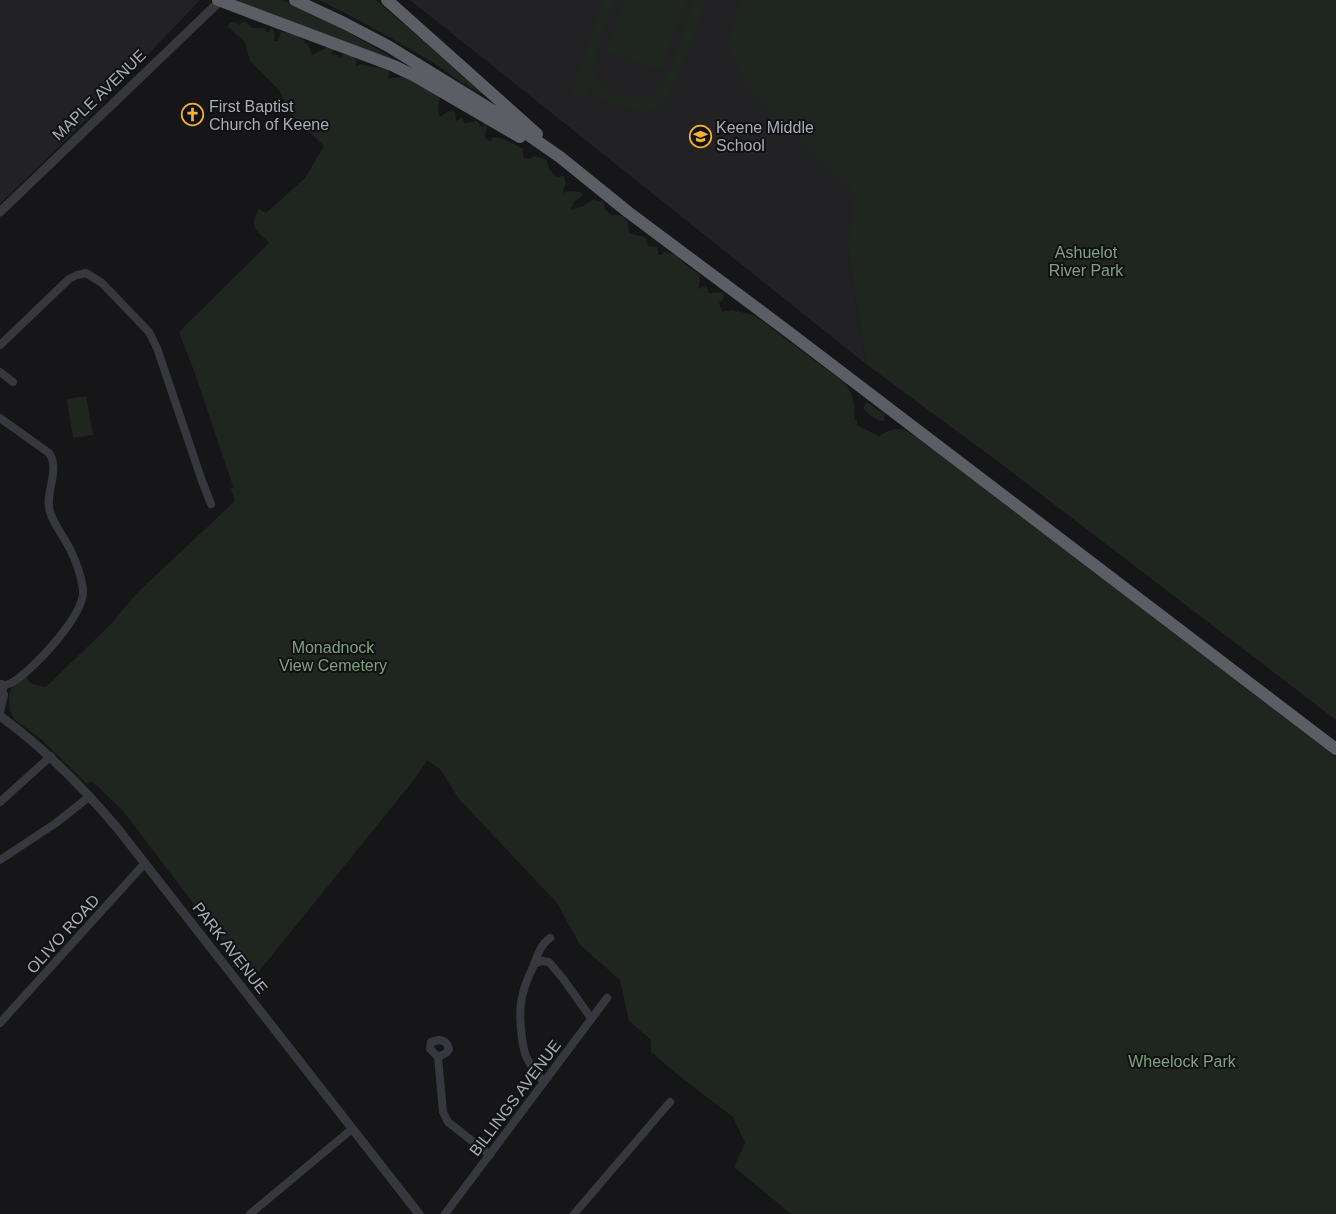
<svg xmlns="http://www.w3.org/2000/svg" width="1336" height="1214" font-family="Arial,sans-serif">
<rect width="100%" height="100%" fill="#161618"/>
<!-- built -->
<path fill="#222225" d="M 0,0 L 200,0 L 82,124 L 0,204 Z
M 410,0 L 808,0 L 896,187 L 848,252 L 866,364 Z"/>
<!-- green -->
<path fill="#1e261f" d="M 236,0 L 282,0 L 339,27 L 422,75 Z
M 319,0 L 376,0 L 486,96 C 465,87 447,71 427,59 C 392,38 356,18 319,0 Z
M 604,0 L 615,0 C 609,18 594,51 594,69 C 595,83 610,94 623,96 C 633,98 647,98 656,91 C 671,80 686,20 693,0 L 706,0 C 698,20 675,97 660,106 C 650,112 640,111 630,109 C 613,106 601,100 589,88 L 586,98 L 570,94 Z
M 624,0 L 687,0 L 661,71 L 606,51 Z
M 741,0 L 1336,0 L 1336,720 L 1004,466 L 866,364 L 848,252 L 854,192 L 775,119 L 745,84 L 727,44 Z
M 245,21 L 252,28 L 264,28 L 268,33 L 272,28 L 275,34 L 274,41 L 278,41 L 281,32 C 297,33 307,39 312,55 L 330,46 L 334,49 L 331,54 L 338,55 L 340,58 L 343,54 L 353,55 L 356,60 L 356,67 L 360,64 L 389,70 L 388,78 L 402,77 L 440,94 L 438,110 L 440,117 C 445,113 449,110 455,111 L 456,121 L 462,118 L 465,123 L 477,121 L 482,127 L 487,123 L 485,138 L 490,142 L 493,137 L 504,139 L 523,149 L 523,157 L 530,159 L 534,156 L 547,160 L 549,169 L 556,177 L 564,176 L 566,183 L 563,190 L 564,193 L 568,191 L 581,192 L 583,195 L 574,202 L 571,210 L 583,206 L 593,200 L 604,202 L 605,210 L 610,214 L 623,216 L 628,223 L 629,233 L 647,238 L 648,246 L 658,247 L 658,255 L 662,255 L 664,251 L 678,256 L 683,263 L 699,274 L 700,280 L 698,289 L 706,286 L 709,293 L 724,292 L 723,300 L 719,302 L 722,312 L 732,310 L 754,315 L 846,384 C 853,394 856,406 854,419 L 857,420 L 857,425 L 879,436 C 897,426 900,427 917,437 L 1336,757 L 1336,1214 L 791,1214 L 734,1167 L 745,1143 L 733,1117 L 683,1079 L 651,1052 L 651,1040 L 629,1021 L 620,980 L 580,945 L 557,903 L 459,799 L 440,769 L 427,760 L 417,776 L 252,980 L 123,811 L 92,781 L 87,784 L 42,740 L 14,719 L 10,711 L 9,698 L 11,688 L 26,676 L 31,684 L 46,687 L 110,625 L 138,592 L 235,501 L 231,489 L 233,486 L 194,371 L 179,332 L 269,243 C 255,228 249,229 259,209 L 266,213 L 305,178 L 324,146 L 291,114 L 279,90 L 250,61 L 245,42 L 228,27 L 230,22 L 235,22 L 238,25 Z
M 86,396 L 93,435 L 73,438 L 67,399 Z
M 866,402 L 885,414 L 884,421 C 876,421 868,414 863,408 Z"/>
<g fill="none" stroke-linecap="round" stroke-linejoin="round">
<!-- minor -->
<path stroke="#37383d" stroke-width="8" d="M 0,345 L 69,279 L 77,275 L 86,273 L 102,283 L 149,332 L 157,348 L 202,481 L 211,504
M 0,372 L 13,382
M 0,418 L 49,453 C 61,470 44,493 50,512 C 54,525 64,537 70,549 C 76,561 81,576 83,589 C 86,614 33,670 13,682 C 10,684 6,685 2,686
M 0,712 L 4,695 L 1,684
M 0,802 L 51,756
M 0,860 L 56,823 L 90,796
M 534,964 L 542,961 L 549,962 L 564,980 L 591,1018
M 0,1023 L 145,863
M 439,1040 C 446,1041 447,1043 449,1049 L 446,1053 L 438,1057 L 430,1049 L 431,1042 Z
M 438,1057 L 443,1112 L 448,1122 L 490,1155
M 544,1082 C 538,1075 532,1069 528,1060 C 524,1054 523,1045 522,1038 C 518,1009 520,994 533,967 C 538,955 540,945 550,938
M 250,1214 L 352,1129
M 445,1214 L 607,998
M 574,1214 L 670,1102"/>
<!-- tertiary -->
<path stroke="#37383d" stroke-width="9" d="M 0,212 L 220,1
M 0,716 C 45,749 82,786 118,829 L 419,1214"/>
<!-- trunk -->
<path stroke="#5b5e65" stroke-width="12" d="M 218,0 L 394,66 L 415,76 L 520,137
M 295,0 L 344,23 L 388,46 L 492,110 L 560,157 L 628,212 L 790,333 L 1336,749
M 387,0 L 537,134"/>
</g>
<!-- icons -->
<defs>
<symbol id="church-ring" viewBox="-11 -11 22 22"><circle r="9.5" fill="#111113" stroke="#f2b134" stroke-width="1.5"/><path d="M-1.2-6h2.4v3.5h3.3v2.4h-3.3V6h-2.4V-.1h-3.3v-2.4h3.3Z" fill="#f2b134"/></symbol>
<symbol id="school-ring" viewBox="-11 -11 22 22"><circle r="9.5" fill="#111113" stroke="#f2b134" stroke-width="1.5"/><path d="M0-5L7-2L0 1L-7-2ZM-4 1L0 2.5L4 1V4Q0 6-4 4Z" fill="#f2b134"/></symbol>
</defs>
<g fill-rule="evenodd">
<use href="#church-ring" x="180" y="102" width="25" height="25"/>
<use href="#school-ring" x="688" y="124" width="25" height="25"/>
</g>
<g text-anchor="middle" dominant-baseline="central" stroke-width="4" stroke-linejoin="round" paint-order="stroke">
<!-- street labels -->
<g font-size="16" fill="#a8adb8" stroke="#111113">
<text transform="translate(99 95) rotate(-44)">MAPLE AVENUE</text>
<text transform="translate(63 934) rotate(-48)">OLIVO ROAD</text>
<text transform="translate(230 948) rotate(52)">PARK AVENUE</text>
<text transform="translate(515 1098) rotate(-53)">BILLINGS AVENUE</text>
</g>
<!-- poi labels -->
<g font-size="16" fill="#a8adb8" stroke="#111113" text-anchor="start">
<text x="209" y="106">First Baptist<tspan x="209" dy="18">Church of Keene</tspan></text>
<text x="716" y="127">Keene Middle<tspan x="716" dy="18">School</tspan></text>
</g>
<!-- park labels -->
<g font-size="16" fill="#7fa381" stroke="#111113">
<text x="1086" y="252">Ashuelot<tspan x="1086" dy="18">River Park</tspan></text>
<text x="333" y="647">Monadnock<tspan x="333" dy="18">View Cemetery</tspan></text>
<text x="1182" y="1061">Wheelock Park</text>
</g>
</g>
</svg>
